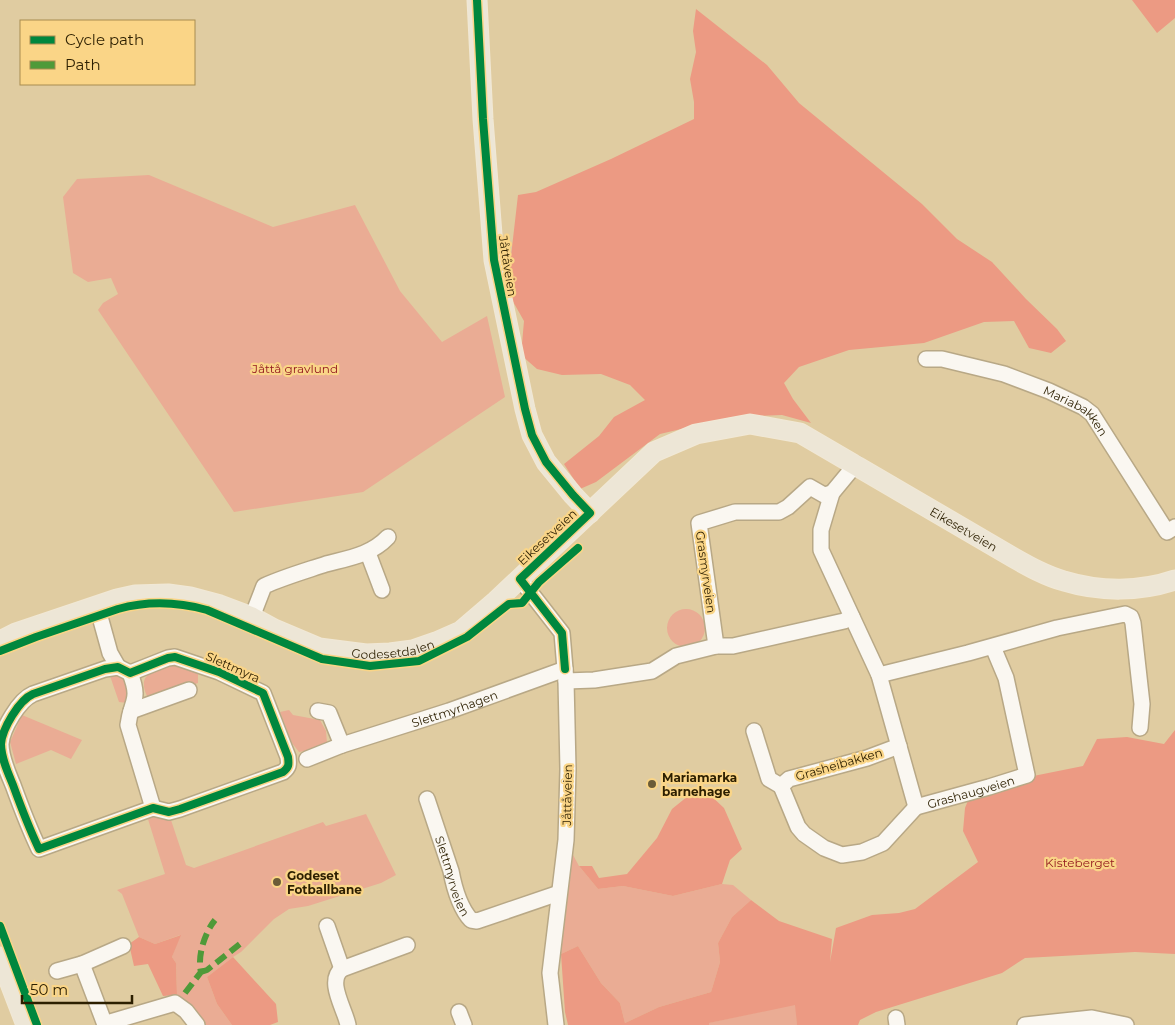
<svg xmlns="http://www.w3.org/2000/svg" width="1175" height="1025" font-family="Montserrat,sans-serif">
<rect width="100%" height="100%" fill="#e0cca1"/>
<!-- green -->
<path fill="#eaac94" d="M 149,175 L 273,227 L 355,205 L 400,291 L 442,342 L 487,316 L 505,397 L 363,492 L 234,512 L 98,310 L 103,303 L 118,294 L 111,278 L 88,282 L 73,273 L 63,197 L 77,179 Z
M667 628a19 19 0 1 1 38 0a19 19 0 1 1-38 0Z
M 174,664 L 198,670 L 198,683 L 153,699 L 148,698 C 135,673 155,670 174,664 Z
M 109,673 L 123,677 L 128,681 L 127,703 L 119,702 Z
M 289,710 L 293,715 L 320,720 L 326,731 L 327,743 L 316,749 L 299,752 L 292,743 L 280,712 Z
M 22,715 L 82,740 L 71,759 L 51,750 L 16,764 L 10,742 Z
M 366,814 L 396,875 L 381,883 L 308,906 L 289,909 L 274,919 L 241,952 L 233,957 L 207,977 L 217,1004 L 232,1025 L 203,1025 L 187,1004 L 177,995 L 176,963 L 172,957 L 180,935 L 155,944 L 139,937 L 122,894 L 117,890 L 165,874 L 147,816 L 170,817 L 186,865 L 194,868 L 323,822 L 326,826 Z
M 572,853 L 579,866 L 598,889 L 623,886 L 673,896 L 722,884 L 733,885 L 751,900 L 732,917 L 718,943 L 720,962 L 711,992 L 659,1007 L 625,1023 L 620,1003 L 601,983 L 578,946 L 561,954 L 564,904 Z
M 796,1004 L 797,1025 L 704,1025 L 708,1023 Z"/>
<!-- forest -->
<path fill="#ec9a83" d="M 1132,0 L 1175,0 L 1175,18 L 1157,33 Z
M 696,9 L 767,65 L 799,103 L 922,204 L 957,239 L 992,262 L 1026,299 L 1057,329 L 1066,341 L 1051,353 L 1029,348 L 1014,321 L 984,322 L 924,343 L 849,350 L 799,367 L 784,383 L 793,399 L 811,423 L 782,415 L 732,417 L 660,434 L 596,482 L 580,489 L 564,464 L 599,436 L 614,417 L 645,400 L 630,385 L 601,374 L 562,375 L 537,369 L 521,355 L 524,321 L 507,291 L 518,195 L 536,192 L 611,159 L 694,119 L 694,102 L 690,79 L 696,52 L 693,31 Z
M 1175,730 L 1175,954 L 1135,952 L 1025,958 L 1002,973 L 876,1012 L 860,1020 L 858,1025 L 797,1025 L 795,1005 L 709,1023 L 709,1025 L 568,1025 L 565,1012 L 561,954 L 578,946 L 601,983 L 620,1003 L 625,1023 L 659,1007 L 711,992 L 720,962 L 718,943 L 732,917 L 751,900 L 779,921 L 832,939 L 830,962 L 836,928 L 872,915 L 899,913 L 915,909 L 978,862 L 963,831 L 965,808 L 973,788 L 1083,766 L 1097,739 L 1127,737 L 1164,744 Z
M 708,793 L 724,808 L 742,849 L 730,860 L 722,884 L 673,896 L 623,886 L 598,889 L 579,866 L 592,866 L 599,878 L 627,874 L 657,838 L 672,809 L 688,796 Z
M 181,935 L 172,957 L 176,963 L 177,995 L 163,996 L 148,964 L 134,966 L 129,944 L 139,937 L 155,944 Z
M 233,957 L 276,1004 L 278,1022 L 270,1025 L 232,1025 L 217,1004 L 207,977 Z"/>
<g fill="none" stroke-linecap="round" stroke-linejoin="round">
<defs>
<g id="minor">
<path id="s1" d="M 926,359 L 942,359 L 1004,374 L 1049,391 L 1083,407 L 1092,414 L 1167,532 L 1175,527"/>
<path id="s2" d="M 856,464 L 832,493 L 821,530 L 821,550 L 879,675 L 916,807 L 989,787 L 1027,775 L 1006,678 L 993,647"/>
<path d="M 368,553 L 382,590"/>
<path d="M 520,579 L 562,633 L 566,681 L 568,769 L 566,840 L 550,973 L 556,1025"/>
<path d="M 97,606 L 110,653 L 118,667"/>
<path d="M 252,617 L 264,586 C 284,577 305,571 326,564 C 349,558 371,555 388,537"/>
<path d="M 716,646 L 699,523 L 735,512 L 779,512 L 788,507 L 810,487 L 824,495 L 832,493"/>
<path d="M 175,657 L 219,672 L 263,693 L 288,757 C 289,765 289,767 283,772 L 180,809 L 169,812 L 153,808 L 39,849 C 29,828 21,807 13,785 C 8,773 1,758 1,744 C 2,729 19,700 33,694 L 105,669 L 118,667 L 130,673 L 168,658 Z"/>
<path d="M 130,673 C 141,701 131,700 128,725 L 153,808"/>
<path d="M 879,675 L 968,653 L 1057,628 L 1125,614 L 1131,617 L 1133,623 L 1142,704 L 1140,728"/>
<path d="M 566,681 L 594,680 L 652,671 L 676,656 L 716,646 L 733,646 L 844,621 L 852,617"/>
<path d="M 131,711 L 189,690"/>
<path id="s3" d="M 318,711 L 329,713 L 342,745 L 449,711 L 565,669"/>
<path d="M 754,731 L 769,779 L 781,786"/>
<path d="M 899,746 L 867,758 L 789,779 L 781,786 L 798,827 L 804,834 L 824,848 L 842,855 L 862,852 L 883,843 L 916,807"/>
<path d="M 307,759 L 342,745"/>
<path id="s4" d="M 427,799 L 451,871 C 454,887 460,908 471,920 L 477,921 L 559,893"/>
<path d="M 327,926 L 342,969"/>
<path d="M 82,964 L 104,1022 L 107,1023 L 175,1003 L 186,1011 L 197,1025"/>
<path d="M 57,971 L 82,964 L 123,946"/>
<path d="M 459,1012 L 464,1025"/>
<path d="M 896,1018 L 897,1025"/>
<path d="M 348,1025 C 345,1009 326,981 342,969 L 407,945"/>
<path d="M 1025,1025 L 1092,1018 L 1126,1025"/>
</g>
<g id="major">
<path d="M 477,0 L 483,119 L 494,260 L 525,409 L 532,435 L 546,462 L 573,495 L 590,513"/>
<path id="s5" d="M 0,641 L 16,633 L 117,599 L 135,595 L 168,594 L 190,597 L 220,605 L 252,617 L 274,629 L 319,648 L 366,654 L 390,653 L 413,650 L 436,642 L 461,631 L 496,601 L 654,452 L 696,434 L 750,424 L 800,433 L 1014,558 C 1030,567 1046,576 1064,581 C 1100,592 1140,592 1175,580"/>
<path d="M 0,957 L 26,1025"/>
</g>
</defs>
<!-- minor casing -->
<use href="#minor" stroke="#b8a886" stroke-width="18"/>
<!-- major casing -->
<use href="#major" stroke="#f1e8d5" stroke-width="21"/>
<!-- minor -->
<use href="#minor" stroke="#faf7f1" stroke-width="15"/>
<!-- major -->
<use href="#major" stroke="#ede6d6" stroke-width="19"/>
<!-- quiet -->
<path stroke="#4f9a39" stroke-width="6" stroke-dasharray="12 6" stroke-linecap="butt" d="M 201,972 L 207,970 L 240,944
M 185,993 L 201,972 C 197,956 205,932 215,920"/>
<defs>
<path id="cycleway" d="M 477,0 L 483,119 L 494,260 L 525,409 L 532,435 L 546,462 L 573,495 L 590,513 L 520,579 L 562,633 L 565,669
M 0,651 L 36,637 L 118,609 C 147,601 178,602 207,610 L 322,659 L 370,666 L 419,661 L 467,637 L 509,604 L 522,603 L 539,582 L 578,548
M 175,657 L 219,672 L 263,693 L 288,757 C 289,765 289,767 283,772 L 180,809 L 169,812 L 153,808 L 39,849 C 29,828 21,807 13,785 C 8,773 1,758 1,744 C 2,729 19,700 33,694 L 105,669 L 118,667 L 130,673 L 168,658 Z
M 0,926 L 37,1025"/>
</defs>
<!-- cycleway casing -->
<use href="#cycleway" stroke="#fad587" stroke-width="11"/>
<!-- cycleway -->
<use href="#cycleway" stroke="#00873e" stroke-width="8"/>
</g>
<!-- markers -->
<g fill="#6b5c38" stroke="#fad587" stroke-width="2">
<circle cx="652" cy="784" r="5"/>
<circle cx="277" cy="882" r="5"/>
</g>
<g text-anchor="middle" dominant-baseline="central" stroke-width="4.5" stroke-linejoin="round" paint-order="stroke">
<!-- street labels -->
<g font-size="12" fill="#2c1f00" stroke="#fad587">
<text transform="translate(508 266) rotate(81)">Jåttåveien</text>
<text stroke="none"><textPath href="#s1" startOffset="162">Mariabakken</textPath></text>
<text stroke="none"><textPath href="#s5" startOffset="1088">Eikesetveien</textPath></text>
<text transform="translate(547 537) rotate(-43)">Eikesetveien</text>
<text transform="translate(706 572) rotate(82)">Grasmyrveien</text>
<text stroke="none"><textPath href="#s5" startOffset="412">Godesetdalen</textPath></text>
<text transform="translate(233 667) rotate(24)">Slettmyra</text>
<text stroke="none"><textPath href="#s3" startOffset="164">Slettmyrhagen</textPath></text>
<text transform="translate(839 764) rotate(-16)">Grasheibakken</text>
<text stroke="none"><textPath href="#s2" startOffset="428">Grashaugveien</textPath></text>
<text transform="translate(567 795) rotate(-89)">Jåttåveien</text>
<text stroke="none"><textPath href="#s4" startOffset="81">Slettmyrveien</textPath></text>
</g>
<!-- park labels -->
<g font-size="12" fill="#941b20" stroke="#fad587">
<text x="295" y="368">Jåttå gravlund</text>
<text x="1080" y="862">Kisteberget</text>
</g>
<!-- poi labels -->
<g font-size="12" font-weight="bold" fill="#2c1f00" stroke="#fad587" text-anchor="start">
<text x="662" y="777">Mariamarka<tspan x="662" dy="14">barnehage</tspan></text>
<text x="287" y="875">Godeset<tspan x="287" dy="14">Fotballbane</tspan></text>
</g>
</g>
<!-- legend -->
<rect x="20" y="20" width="175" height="65" fill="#fad587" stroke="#a88c51"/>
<rect x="30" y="36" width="25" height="8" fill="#00873e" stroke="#a88c51"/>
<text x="65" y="45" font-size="15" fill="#2c1f00">Cycle path</text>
<rect x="30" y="61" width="25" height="8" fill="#4f9a39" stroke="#a88c51"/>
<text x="65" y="70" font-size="15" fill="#2c1f00">Path</text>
<!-- scale -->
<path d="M22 995v8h110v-8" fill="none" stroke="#2c1f00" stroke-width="2.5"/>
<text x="30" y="995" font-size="15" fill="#2c1f00" stroke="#fad587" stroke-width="4" paint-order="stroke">50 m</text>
</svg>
